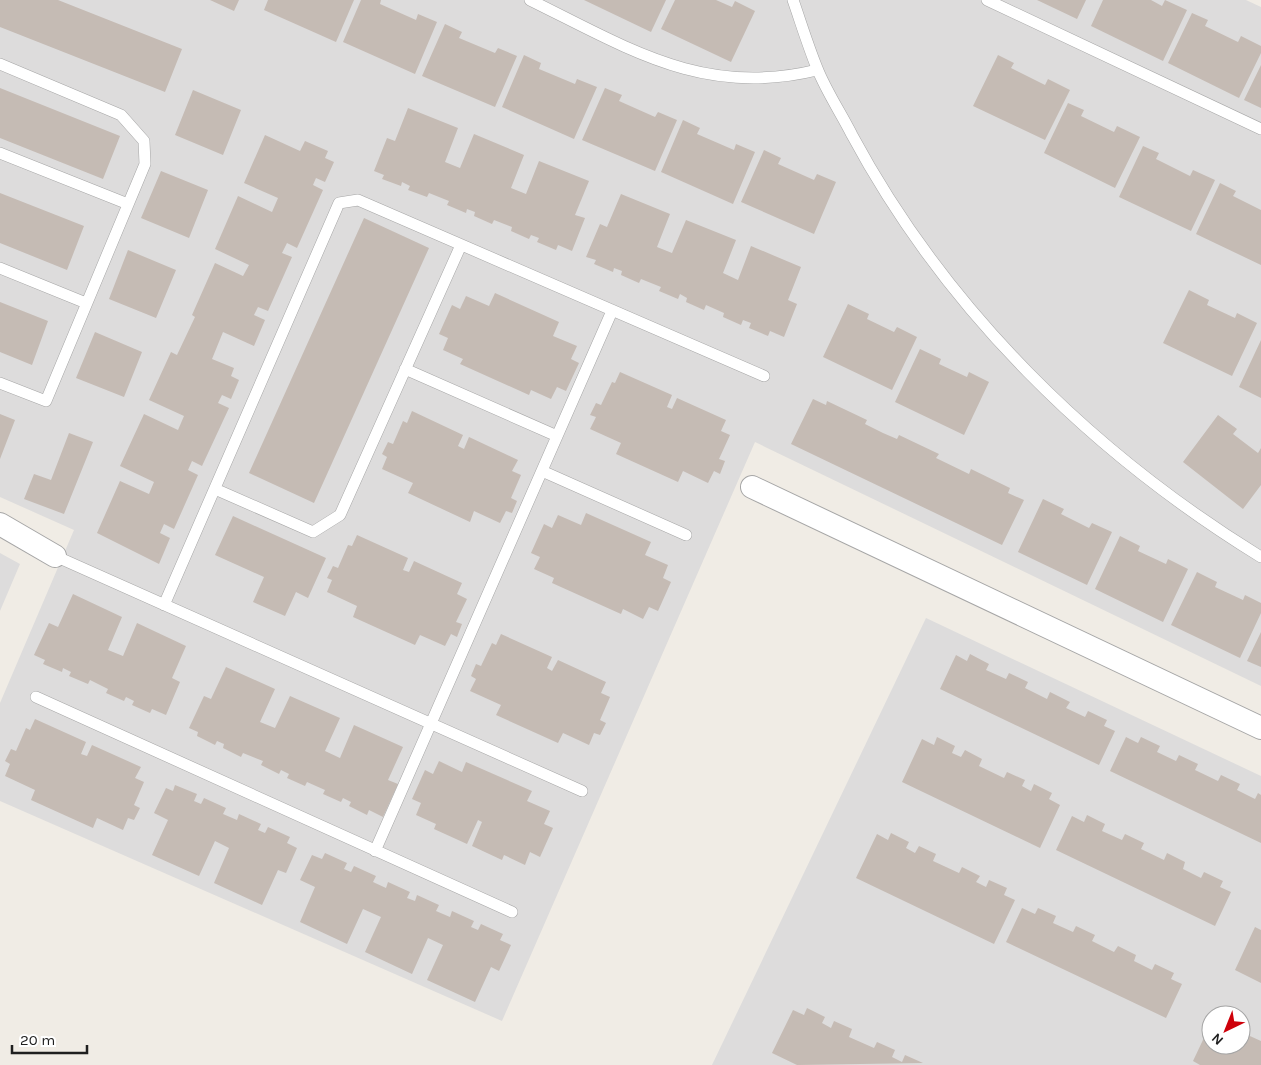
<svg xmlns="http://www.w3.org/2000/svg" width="1261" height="1065" font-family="Karla,sans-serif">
<rect width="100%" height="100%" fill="#f0ece5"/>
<!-- residential -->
<path fill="#dddcdc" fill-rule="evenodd" d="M 0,0 L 1246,0 L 1261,7 L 1261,686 L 755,442 L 502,1021 L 0,801 L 0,703 L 74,530 L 0,497 Z
M 0,553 L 20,564 L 0,611 Z
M 926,618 L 1261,776 L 1261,1065 L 712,1065 ZM 1211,1015 L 1241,1015 L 1241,1045 L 1211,1045 Z"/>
<!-- building -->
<path fill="#c5bbb4" d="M 0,0 L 58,0 L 182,49 L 165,92 L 0,27 Z
M 210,0 L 239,0 L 234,11 Z
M 268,0 L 354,0 L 336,42 L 264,10 Z
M 361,0 L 381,0 L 380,4 L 416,20 L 418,14 L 437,22 L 415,74 L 343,42 Z
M 584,0 L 666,0 L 651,32 Z
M 675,0 L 716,0 L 732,7 L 735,1 L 755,11 L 731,62 L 661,29 Z
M 1037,0 L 1086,0 L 1077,19 Z
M 1103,0 L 1151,0 L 1162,6 L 1165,0 L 1187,10 L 1163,61 L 1091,26 Z
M 1192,13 L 1208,20 L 1205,26 L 1238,42 L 1241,36 L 1261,46 L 1261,53 L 1239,98 L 1168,63 Z
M 445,24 L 462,32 L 459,38 L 495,53 L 498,48 L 517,56 L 495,107 L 422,76 Z
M 524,55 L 541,63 L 539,69 L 575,84 L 577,79 L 597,87 L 574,139 L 502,107 Z
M 998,55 L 1014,63 L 1011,68 L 1045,85 L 1048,79 L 1070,90 L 1045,140 L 973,106 Z
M 1261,65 L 1261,108 L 1244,100 Z
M 0,88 L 120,136 L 103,179 L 0,138 Z
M 605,88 L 622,95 L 619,101 L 655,117 L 658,112 L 677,120 L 655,171 L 582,140 Z
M 193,90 L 241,110 L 223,155 L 175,135 Z
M 1068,103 L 1084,110 L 1081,116 L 1114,132 L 1117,126 L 1140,137 L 1115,188 L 1044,153 Z
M 408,108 L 458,128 L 445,162 L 460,168 L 474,134 L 524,155 L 511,188 L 526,194 L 539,161 L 589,181 L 575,215 L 585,218 L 572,251 L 558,245 L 556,250 L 537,242 L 539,238 L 531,235 L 529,239 L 511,231 L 512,227 L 494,220 L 492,224 L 474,216 L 475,212 L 467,209 L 466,213 L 447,205 L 449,201 L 429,193 L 427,197 L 408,190 L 410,186 L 402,182 L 401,186 L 382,179 L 384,175 L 374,171 L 387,138 L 395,141 Z
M 683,120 L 700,128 L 697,134 L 734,150 L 736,144 L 755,152 L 733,204 L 661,172 Z
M 265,135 L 300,151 L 305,141 L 328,151 L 325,158 L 334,162 L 325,182 L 316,178 L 313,185 L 323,190 L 297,248 L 287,243 L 282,253 L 292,257 L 268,311 L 258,307 L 254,315 L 265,320 L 254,346 L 223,332 L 212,359 L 234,368 L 231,376 L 239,380 L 231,399 L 222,395 L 218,403 L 229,408 L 202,466 L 192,461 L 188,470 L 198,475 L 174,529 L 164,524 L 160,533 L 170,538 L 159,564 L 97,533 L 120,481 L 149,494 L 154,482 L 120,466 L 144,414 L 178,430 L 184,416 L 149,400 L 171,352 L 177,355 L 195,317 L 192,315 L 215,263 L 243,276 L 249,265 L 215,249 L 238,196 L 272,212 L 278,198 L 244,183 Z
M 1143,146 L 1159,153 L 1156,159 L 1190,176 L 1193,170 L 1215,180 L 1191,231 L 1119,197 Z
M 764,150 L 781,158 L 778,164 L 814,180 L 817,174 L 836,182 L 814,234 L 741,202 Z
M 161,171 L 208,190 L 189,238 L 141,218 Z
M 1220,183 L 1236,191 L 1233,196 L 1261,210 L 1261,265 L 1196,234 Z
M 0,193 L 84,226 L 67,270 L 0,243 Z
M 621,194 L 670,214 L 657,247 L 672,253 L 686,220 L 736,240 L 723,273 L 738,280 L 751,246 L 801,267 L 788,300 L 797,304 L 784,337 L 770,331 L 768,336 L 749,328 L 751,323 L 743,320 L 741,325 L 723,317 L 724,313 L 706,305 L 704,310 L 686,302 L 687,298 L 680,294 L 678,299 L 659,291 L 661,287 L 641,279 L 639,283 L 621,275 L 622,271 L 614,268 L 613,272 L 594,264 L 596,260 L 586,257 L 600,224 L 607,227 Z
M 364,218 L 429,248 L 314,503 L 249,473 Z
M 128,250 L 176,270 L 156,318 L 109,299 Z
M 1189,290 L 1209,300 L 1207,305 L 1235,318 L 1237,313 L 1257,323 L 1232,376 L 1163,343 Z
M 495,293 L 559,322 L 553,336 L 577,346 L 571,359 L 579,363 L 566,391 L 557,387 L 551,399 L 531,390 L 529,395 L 460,364 L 463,359 L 443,350 L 448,338 L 439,334 L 452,305 L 460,309 L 466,296 L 489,306 Z
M 0,302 L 48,321 L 32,365 L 0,352 Z
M 848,304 L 869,314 L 867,319 L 894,332 L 897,327 L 917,337 L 892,390 L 823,357 Z
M 95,332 L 142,352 L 124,397 L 76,378 Z
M 1261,340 L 1261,398 L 1239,387 Z
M 920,349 L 941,359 L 939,364 L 967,377 L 969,372 L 989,382 L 964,435 L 895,402 Z
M 620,372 L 672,395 L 667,407 L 672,409 L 677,398 L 726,420 L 721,431 L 730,435 L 719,459 L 725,461 L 720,474 L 714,471 L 708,483 L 683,471 L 678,482 L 616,454 L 621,443 L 590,429 L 596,417 L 590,415 L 596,403 L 601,405 L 612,382 L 615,383 Z
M 813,399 L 826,405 L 827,401 L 867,420 L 865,424 L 883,433 L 897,439 L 899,435 L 939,454 L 936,458 L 969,474 L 971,469 L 1010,488 L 1008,493 L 1024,500 L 1002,545 L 791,444 Z
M 412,411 L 463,435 L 458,446 L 464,449 L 469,437 L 518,460 L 512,471 L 521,475 L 511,498 L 517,501 L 512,513 L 506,511 L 500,523 L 474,511 L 470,522 L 408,493 L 413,483 L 382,469 L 387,457 L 382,454 L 388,442 L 393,444 L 403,421 L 407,423 Z
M 0,414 L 15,420 L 0,459 Z
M 1218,415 L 1237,429 L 1233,434 L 1258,453 L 1261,448 L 1261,485 L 1243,509 L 1183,462 Z
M 69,433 L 93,442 L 64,514 L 24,499 L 34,474 L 51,480 Z
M 1043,499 L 1064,509 L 1061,514 L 1089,528 L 1092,523 L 1112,532 L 1087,585 L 1018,552 Z
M 586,513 L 651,542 L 645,555 L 668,565 L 663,578 L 671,582 L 658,611 L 649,607 L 643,619 L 623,609 L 621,614 L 552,583 L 554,578 L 534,569 L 540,557 L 531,553 L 544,524 L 552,528 L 558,515 L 581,525 Z
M 233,516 L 326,558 L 308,598 L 296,592 L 285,616 L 253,602 L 264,577 L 215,555 Z
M 357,535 L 408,558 L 403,570 L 409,572 L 414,561 L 462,583 L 457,594 L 467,599 L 456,622 L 462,624 L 457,637 L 451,634 L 445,646 L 420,635 L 415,645 L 353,617 L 357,606 L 327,592 L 332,580 L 327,578 L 333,566 L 338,568 L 348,545 L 352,546 Z
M 1120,536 L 1140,546 L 1138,551 L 1166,564 L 1168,559 L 1188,569 L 1163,622 L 1095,589 Z
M 1197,572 L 1217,582 L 1215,587 L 1243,600 L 1245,595 L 1261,603 L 1261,613 L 1240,658 L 1171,625 Z
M 73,594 L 122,617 L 108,650 L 123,656 L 137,623 L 186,646 L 172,678 L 180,682 L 166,715 L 152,709 L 150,713 L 132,705 L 134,701 L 126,697 L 124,701 L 106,693 L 108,689 L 90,680 L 88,684 L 69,676 L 71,672 L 63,668 L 62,672 L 43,664 L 45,660 L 34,655 L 49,623 L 58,627 Z
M 1261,632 L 1261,667 L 1247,661 Z
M 501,634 L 552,657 L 547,668 L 552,671 L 558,660 L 606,682 L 601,693 L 610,697 L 600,720 L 606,723 L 600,735 L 594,733 L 589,745 L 563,733 L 558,743 L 496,715 L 501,705 L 470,691 L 476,679 L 471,676 L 476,664 L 481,666 L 492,643 L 496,645 Z
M 970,654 L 989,664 L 986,670 L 1006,679 L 1009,673 L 1028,682 L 1025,688 L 1047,699 L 1050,692 L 1070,702 L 1066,708 L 1085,717 L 1088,711 L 1107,720 L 1104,726 L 1115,731 L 1099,765 L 940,689 L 956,655 L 967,661 Z
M 226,667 L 275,689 L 260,722 L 275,728 L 290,696 L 340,718 L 325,751 L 340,758 L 354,725 L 403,747 L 388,780 L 398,784 L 383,817 L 369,810 L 367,815 L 349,806 L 351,802 L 343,798 L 341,802 L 323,794 L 325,790 L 307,782 L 305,786 L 287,778 L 289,774 L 281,770 L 279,774 L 261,765 L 263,761 L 243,753 L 241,757 L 223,748 L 224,744 L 217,741 L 215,745 L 197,736 L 198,732 L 189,728 L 204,696 L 211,699 Z
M 35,719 L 86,742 L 81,754 L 87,756 L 92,745 L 141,767 L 135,778 L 144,782 L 134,805 L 140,808 L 134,820 L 128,818 L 123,830 L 97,818 L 93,828 L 31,800 L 35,790 L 5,776 L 10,764 L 5,761 L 11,749 L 16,751 L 26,728 L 30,730 Z
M 937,737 L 955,746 L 952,753 L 961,757 L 965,750 L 982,759 L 979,766 L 1004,778 L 1007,772 L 1025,780 L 1022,786 L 1031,791 L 1034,784 L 1052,793 L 1049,799 L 1060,805 L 1040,848 L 902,782 L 922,739 L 934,745 Z
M 1126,737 L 1138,743 L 1141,737 L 1160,746 L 1157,752 L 1176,761 L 1179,755 L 1198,764 L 1195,770 L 1218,781 L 1221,775 L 1240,784 L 1237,790 L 1255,799 L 1258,793 L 1261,795 L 1261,843 L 1110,771 Z
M 439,761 L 462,772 L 466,762 L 532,791 L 527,801 L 550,811 L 544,824 L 553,828 L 540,857 L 530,852 L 525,865 L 504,855 L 502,860 L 472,846 L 482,822 L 478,820 L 467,844 L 434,829 L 436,824 L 416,815 L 421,803 L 412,799 L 425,770 L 433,774 Z
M 175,785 L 197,794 L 194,801 L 201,804 L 204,798 L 226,808 L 223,814 L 237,820 L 239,814 L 261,824 L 258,830 L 265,833 L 268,827 L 290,837 L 287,843 L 297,848 L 286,873 L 278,870 L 262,905 L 214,883 L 229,848 L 215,841 L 199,876 L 152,855 L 168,820 L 154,813 L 166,788 L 173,791 Z
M 1087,815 L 1105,824 L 1102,831 L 1122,840 L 1125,834 L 1144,843 L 1141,849 L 1164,860 L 1167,853 L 1185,862 L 1183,869 L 1201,878 L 1204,872 L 1223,881 L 1220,887 L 1231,892 L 1215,926 L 1056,850 L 1072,816 L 1084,822 Z
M 891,833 L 909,842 L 906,848 L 915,853 L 919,846 L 936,854 L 933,861 L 959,873 L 962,867 L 980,876 L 976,882 L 986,887 L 989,880 L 1007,888 L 1004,895 L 1015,900 L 994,944 L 856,878 L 877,834 L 888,840 Z
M 325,853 L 347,863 L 344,869 L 351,872 L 354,866 L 376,876 L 373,882 L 386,888 L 388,882 L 410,892 L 407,898 L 415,901 L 417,895 L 439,905 L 436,911 L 450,917 L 452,911 L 474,921 L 471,927 L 478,930 L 481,924 L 503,934 L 500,940 L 511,945 L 499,971 L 491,967 L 475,1002 L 427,980 L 443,945 L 428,938 L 412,974 L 365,952 L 381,917 L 363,909 L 347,944 L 300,922 L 315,887 L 300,880 L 312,855 L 322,859 Z
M 1022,908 L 1035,914 L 1038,908 L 1056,916 L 1053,923 L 1073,932 L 1076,926 L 1095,935 L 1092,941 L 1114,952 L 1118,946 L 1136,955 L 1134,961 L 1152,970 L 1155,964 L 1174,973 L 1171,979 L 1182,984 L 1166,1018 L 1006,942 Z
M 1255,927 L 1261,930 L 1261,983 L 1235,970 Z
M 807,1008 L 825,1017 L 822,1023 L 831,1028 L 834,1021 L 852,1029 L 849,1037 L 874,1048 L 877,1042 L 895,1050 L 892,1057 L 902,1062 L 905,1055 L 923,1063 L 797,1065 L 772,1053 L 793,1010 L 804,1015 Z
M 1211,1023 L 1211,1045 L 1241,1045 L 1241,1032 L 1261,1041 L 1261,1065 L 1200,1065 L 1193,1061 Z"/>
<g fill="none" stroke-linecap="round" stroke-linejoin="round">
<defs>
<path id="service" d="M 530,0 C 628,48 704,98 817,70
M 793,0 C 801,23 808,46 817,68 C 826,91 841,113 852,135 C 946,310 1092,453 1261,557
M 987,0 L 1261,129
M 0,64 L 121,115 L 144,141 L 145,164 L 46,401 L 0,383
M 0,153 L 128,204
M 0,268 L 86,303
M 405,369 L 557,436
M 542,471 L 686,535
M 215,489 L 313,532 L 340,515 L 461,245
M 55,556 L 582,791
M 164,605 L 339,203 L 358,200 L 764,376
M 36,697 L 512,912
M 375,851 L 612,311"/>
<path id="minor" d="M 752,487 L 1261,728
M 0,524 L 55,556"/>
</defs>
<!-- service casing -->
<use href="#service" stroke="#a6a6a6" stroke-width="12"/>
<!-- minor casing -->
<use href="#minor" stroke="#a6a6a6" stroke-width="24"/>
<!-- service -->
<use href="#service" stroke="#fff" stroke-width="11"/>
<!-- minor -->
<use href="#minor" stroke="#fff" stroke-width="22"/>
</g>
<!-- north arrow -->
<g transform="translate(1226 1030) rotate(223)"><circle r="24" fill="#ffffff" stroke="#a5a5a5"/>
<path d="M0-4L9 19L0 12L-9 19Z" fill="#ce000a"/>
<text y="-8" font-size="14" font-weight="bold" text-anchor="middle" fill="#1f1f1f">N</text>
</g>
<!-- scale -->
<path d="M12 1045v8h75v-8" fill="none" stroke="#1f1f1f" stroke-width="2.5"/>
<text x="20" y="1045" font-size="15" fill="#1f1f1f" stroke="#ffffff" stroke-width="4" paint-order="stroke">20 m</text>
</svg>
